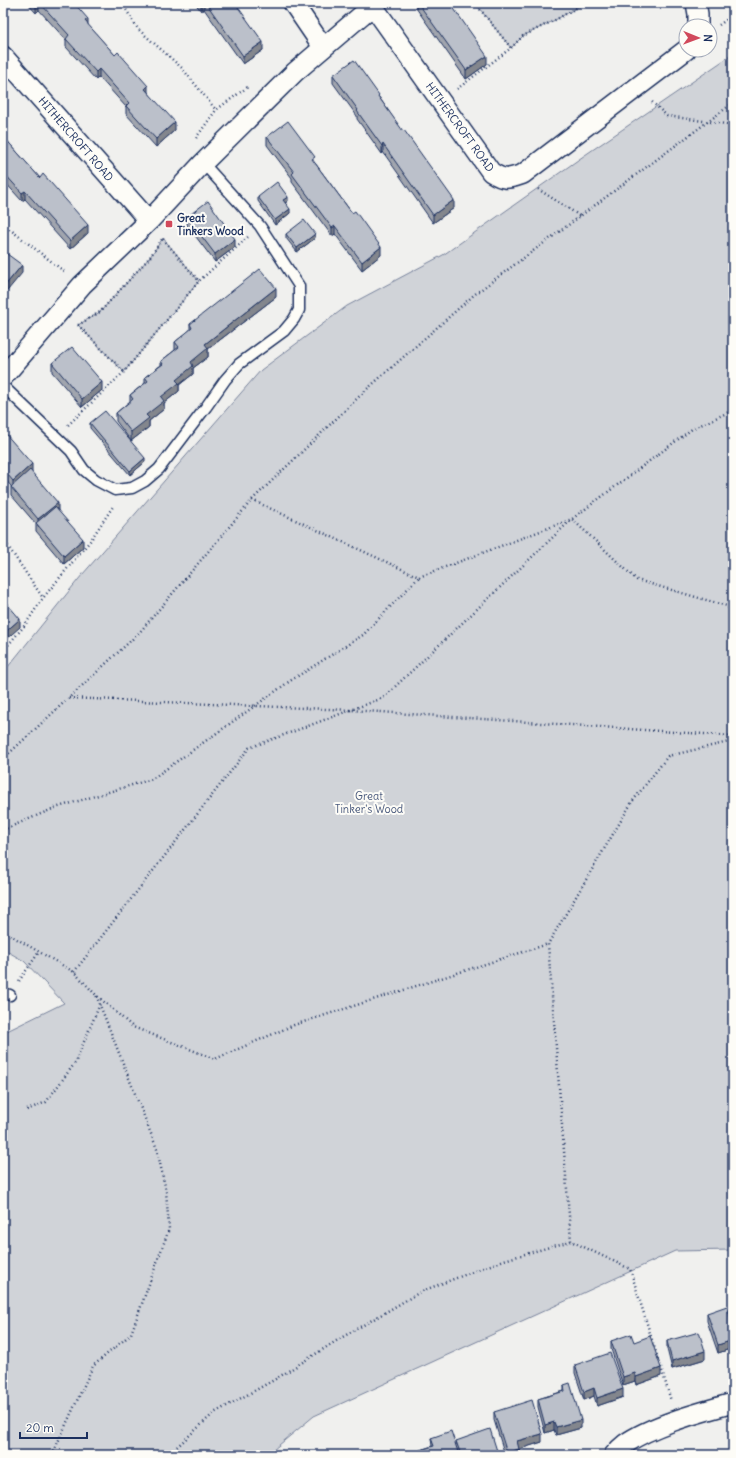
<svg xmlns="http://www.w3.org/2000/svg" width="736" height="1458" font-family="Delius,sans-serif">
<rect width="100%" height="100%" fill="#f0f0ee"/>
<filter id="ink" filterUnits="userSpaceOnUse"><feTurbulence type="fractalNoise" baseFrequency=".025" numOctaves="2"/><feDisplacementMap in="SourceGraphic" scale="8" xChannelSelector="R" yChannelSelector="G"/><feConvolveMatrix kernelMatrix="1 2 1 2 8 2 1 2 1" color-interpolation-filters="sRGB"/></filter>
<g filter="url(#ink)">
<!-- green -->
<path fill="#d0d3d8" stroke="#76819b" d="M 475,3 L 585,3 L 557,19 L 523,36 L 511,48 Z
M 733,54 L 733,1250 L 675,1251 L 314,1416 L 267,1455 L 3,1455 L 3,1033 L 64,1003 L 24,961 L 3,949 L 3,673 L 82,575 L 261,370 L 347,306 L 443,255 L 585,155 Z
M 163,238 L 199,281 L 124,372 L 78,325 L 100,312 L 150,257 Z"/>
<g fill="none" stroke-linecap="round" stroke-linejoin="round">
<defs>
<path id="service" d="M 3,386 L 71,451 L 84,470 L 96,480 L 115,490 L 132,488 L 145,481 L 159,469 L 206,407 L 225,380 L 239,364 L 284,331 L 294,319 L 299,310 L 299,286 L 260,226 L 203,163
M 3,993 L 10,995"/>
<path id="minor" d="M 293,3 L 323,47
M 696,3 L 698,14 L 698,26
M 373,6 L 491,172 C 505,181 508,179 523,174 L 686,50
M 3,56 L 149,221
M 3,377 L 82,285 L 149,221 L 203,163 L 295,72 L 376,3
M 614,1455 C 617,1451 621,1447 625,1444 C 652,1425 701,1412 733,1403"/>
</defs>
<!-- service casing -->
<use href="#service" stroke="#1b2f5e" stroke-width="13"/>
<!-- minor casing -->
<use href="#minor" stroke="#1b2f5e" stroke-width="22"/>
<!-- path -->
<path stroke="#1b2f5e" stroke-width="2.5" stroke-dasharray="1 3" stroke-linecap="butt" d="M 122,3 L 138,29 L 182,68 L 216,110
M 475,3 L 511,48
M 719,25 L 733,15
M 457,89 L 511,48 L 523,36 L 557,19 L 585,3
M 652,102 L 667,116 L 733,125
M 196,138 L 216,110 L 249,86
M 538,189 L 580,216
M 3,224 L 65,272
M 163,239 L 199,281
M 78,325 L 100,312 L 150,257 L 163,238
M 78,325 L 124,372
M 68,425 L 124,372 L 199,281 L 248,237
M 252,500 L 419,577 L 572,519 L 637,580 L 727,606 L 733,613
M 3,539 L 43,598
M 3,651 L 25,625 L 43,598 L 90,541 L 114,505
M 69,698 L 351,710 L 733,736
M 3,759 L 139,633 L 252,500 L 366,390 L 475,294 L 733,103
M 3,830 L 55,808 L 152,779 L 290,681 L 363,635 L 419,577
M 3,931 L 74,972 L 96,995 L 133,1027 L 215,1059 L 294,1025 L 548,944
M 74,972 L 249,748 L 383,698 L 572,519 L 692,429 L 733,410
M 19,981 L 39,952
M 27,1110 L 46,1102 L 75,1063 L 100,1004
M 658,1359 L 630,1269 L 571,1241 L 548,944 L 632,802 L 668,756 L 733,741
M 661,1367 L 671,1401
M 52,1455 L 93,1366 L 131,1334 L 169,1229 L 166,1191 L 157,1149 L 96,995
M 168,1455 L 214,1413 L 274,1380 L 341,1338 L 422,1291 L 504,1260 L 571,1241"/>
<!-- service -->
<use href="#service" stroke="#fdfcf7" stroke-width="10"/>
<!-- minor -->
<use href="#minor" stroke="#fdfcf7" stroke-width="19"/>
</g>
<!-- wall -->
<path fill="#a1a5ae" stroke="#1b2f5e" d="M 27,3 L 74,3 L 88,25 L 148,92 L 175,130 L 156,147 L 126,114 L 126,107 L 99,77 L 96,80 L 66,47 L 66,40 L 39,10 L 36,13 Z
M 195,3 L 235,3 L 263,50 L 243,64 L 204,9 L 201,11 Z
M 416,3 L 450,3 L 487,64 L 466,79 L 416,8 Z
M 333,75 L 379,97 L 454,208 L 433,223 L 383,152 L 382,154 L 357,119 L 357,116 L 333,83 Z
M 3,136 L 88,233 L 70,249 L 25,199 L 22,201 L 3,180 Z
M 267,137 L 315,163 L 352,213 L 381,255 L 362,270 L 335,234 L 332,236 L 292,182 L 292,178 L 267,145 Z
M 258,197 L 288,201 L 285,203 L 290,213 L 275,225 L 258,201 Z
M 187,217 L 235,247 L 215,262 L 187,225 Z
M 286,234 L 315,238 L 297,252 L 286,238 Z
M 276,297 L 208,349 L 208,357 L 193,368 L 193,374 L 179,385 L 179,391 L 164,403 L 164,409 L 149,421 L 149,427 L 131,441 L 116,421 L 116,413 L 130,401 L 130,395 L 145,383 L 145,377 L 161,365 L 161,361 L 175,350 L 175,342 L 190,330 L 190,324 Z
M 52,363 L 102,390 L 82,407 L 52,372 Z
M 90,423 L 145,462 L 130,475 L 90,428 Z
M 3,433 L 32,473 L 83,547 L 64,564 L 36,531 L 36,524 L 11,495 L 11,486 L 3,477 Z
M 707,1313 L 733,1327 L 733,1348 L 718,1353 L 707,1321 Z
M 611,1341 L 634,1342 L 661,1376 L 636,1385 L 635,1381 L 623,1385 L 611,1349 Z
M 667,1341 L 705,1359 L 672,1369 L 667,1349 Z
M 575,1365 L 623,1397 L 597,1406 L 594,1396 L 584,1400 L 575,1373 Z
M 564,1385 L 581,1428 L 556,1435 L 554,1430 L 545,1433 L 538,1407 L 538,1399 L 564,1391 Z
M 494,1412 L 542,1442 L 519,1449 L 519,1455 L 505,1455 L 494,1420 Z
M 431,1438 L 456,1445 L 456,1441 L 498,1455 L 420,1455 L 420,1450 L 432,1446 Z"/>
<!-- shaded-wall -->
<path fill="#83868d" stroke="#1b2f5e" d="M 38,3 L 39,3 L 39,10 L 36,13 L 36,5 Z
M 201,3 L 204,3 L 204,9 L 201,11 Z
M 88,19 L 88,27 L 85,21 Z
M 263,42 L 263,50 L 243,64 L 243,56 Z
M 487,56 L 487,64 L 466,79 L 466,70 Z
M 99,69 L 99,77 L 96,80 L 96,72 Z
M 148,86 L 148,94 L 145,89 Z
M 175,122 L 175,130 L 156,147 L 156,139 Z
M 383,144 L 383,152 L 382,154 L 382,146 Z
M 25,191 L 25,199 L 22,201 L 22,193 Z
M 288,197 L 288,201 L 283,204 L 283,200 Z
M 454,200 L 454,208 L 433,223 L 433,215 Z
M 290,209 L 290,213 L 275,225 L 275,220 Z
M 88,225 L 88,233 L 70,249 L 70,241 Z
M 335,226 L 335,234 L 332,236 L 332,228 Z
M 315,234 L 315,238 L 297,252 L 297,248 Z
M 235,239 L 235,247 L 215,262 L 215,254 Z
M 381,247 L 381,255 L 362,270 L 362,262 Z
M 22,265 L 22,273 L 3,296 L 3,288 Z
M 276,288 L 276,297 L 208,349 L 208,357 L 193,368 L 193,374 L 179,385 L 179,391 L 164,403 L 164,409 L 149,421 L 149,427 L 131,441 L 131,432 L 191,362 L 205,344 Z
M 102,382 L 102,390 L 82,407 L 82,399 Z
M 145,458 L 145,462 L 130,475 L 130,471 Z
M 32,464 L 32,473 L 13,489 L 13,481 Z
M 58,503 L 58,511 L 38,527 L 38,519 Z
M 83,539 L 83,547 L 64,564 L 64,556 Z
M 20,619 L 20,627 L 3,642 L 3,634 Z
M 733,1340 L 733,1348 L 718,1353 L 718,1345 Z
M 705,1351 L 705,1359 L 672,1369 L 672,1361 Z
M 661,1368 L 661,1376 L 636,1385 L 636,1377 Z
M 635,1373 L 635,1381 L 623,1385 L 623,1377 Z
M 594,1388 L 594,1396 L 584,1400 L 584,1392 Z
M 623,1389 L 623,1397 L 597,1406 L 597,1398 Z
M 581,1420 L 581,1428 L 556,1435 L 556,1427 Z
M 554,1422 L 554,1430 L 545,1433 L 545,1425 Z
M 542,1434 L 542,1442 L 517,1450 L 517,1441 Z
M 519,1449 L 519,1455 L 507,1455 L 507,1453 Z"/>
<!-- building -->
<path fill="#bbc0ca" stroke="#1b2f5e" d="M 40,3 L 74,3 L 88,19 L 85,21 L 115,55 L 118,52 L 148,86 L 145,89 L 175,122 L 156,139 L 126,106 L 129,103 L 99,69 L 96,72 L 66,39 L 69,35 Z
M 206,3 L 235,3 L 263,42 L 243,56 Z
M 418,3 L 450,3 L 487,56 L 466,70 Z
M 354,60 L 379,95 L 378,96 L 403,131 L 404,130 L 454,200 L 433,215 L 383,144 L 382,146 L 369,128 L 357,111 L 358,110 L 333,75 Z
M 288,121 L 315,157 L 312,159 L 352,213 L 355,211 L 381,247 L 362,262 L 335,226 L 332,228 L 292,174 L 294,172 L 267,137 Z
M 3,136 L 40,178 L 43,174 L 88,225 L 70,241 L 25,191 L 22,193 L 3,172 Z
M 277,182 L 288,197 L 283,200 L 290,209 L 275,220 L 258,197 Z
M 208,201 L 235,239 L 215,254 L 187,217 Z
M 304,220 L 315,234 L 297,248 L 286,234 Z
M 3,251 L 22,265 L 3,288 Z
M 260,269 L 276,288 L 205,344 L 208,348 L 191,362 L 193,366 L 176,380 L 179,383 L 161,397 L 164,401 L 146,415 L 149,418 L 131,432 L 116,413 L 133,399 L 130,395 L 148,381 L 145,377 L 163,364 L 161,361 L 179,347 L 175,342 L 192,328 L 190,324 Z
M 72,347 L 102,382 L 82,399 L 52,363 Z
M 105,411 L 145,458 L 130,471 L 90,423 Z
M 4,432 L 32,464 L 13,481 L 3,469 L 3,433 Z
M 30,470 L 58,503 L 38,519 L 11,487 Z
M 55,507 L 83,539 L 64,556 L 36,523 Z
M 3,599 L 20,619 L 3,634 Z
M 727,1306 L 733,1327 L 733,1340 L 718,1345 L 707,1313 Z
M 699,1332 L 705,1351 L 672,1361 L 667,1341 Z
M 631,1334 L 634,1342 L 650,1336 L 661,1368 L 636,1377 L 635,1373 L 623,1377 L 611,1341 Z
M 610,1353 L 623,1389 L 597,1398 L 594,1388 L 584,1392 L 575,1365 Z
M 570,1383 L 581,1420 L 556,1427 L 554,1422 L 545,1425 L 538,1399 L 565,1391 L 564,1385 Z
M 532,1400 L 542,1434 L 517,1441 L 519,1449 L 507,1453 L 494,1412 Z
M 490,1429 L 498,1454 L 495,1455 L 461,1455 L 456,1441 Z
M 451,1431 L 459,1455 L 421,1455 L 420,1450 L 434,1446 L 431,1438 Z"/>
</g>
<!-- markers -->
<rect fill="#d1495b" stroke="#fdfcf7" stroke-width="1.5" x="165" y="220" width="8" height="8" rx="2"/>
<g text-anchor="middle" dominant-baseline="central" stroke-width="4" stroke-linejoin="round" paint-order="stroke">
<!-- street labels -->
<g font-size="11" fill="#1b2f5e" stroke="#fdfcf7">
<text transform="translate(460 127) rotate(54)">HITHERCROFT ROAD</text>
<text transform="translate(76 139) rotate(49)">HITHERCROFT ROAD</text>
</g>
<!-- poi labels -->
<g font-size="11" font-weight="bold" fill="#1b2f5e" stroke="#fdfcf7" text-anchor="start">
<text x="177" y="218">Great<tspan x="177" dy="13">Tinkers Wood</tspan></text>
</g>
<!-- park labels -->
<g font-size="11" fill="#48587c" stroke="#fdfcf7">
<text x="369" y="796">Great<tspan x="369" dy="13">Tinker's Wood</tspan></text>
</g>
</g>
<!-- margin -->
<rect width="736" height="1458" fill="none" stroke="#fdfcf7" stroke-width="16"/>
<rect x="8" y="8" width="720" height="1442" fill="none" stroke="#1b2f5e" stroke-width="1.5" filter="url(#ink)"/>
<!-- north arrow -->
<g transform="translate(698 38) rotate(91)"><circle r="19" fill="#fdfcf7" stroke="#a3aaba"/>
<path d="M0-3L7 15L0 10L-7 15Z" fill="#d1495b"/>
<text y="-6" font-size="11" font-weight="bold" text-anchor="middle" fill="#1b2f5e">N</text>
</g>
<!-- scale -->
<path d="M20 1432v6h67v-6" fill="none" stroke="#1b2f5e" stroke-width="2"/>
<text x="26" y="1432" font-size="12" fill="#1b2f5e" stroke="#fdfcf7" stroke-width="3" paint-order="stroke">20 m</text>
</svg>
